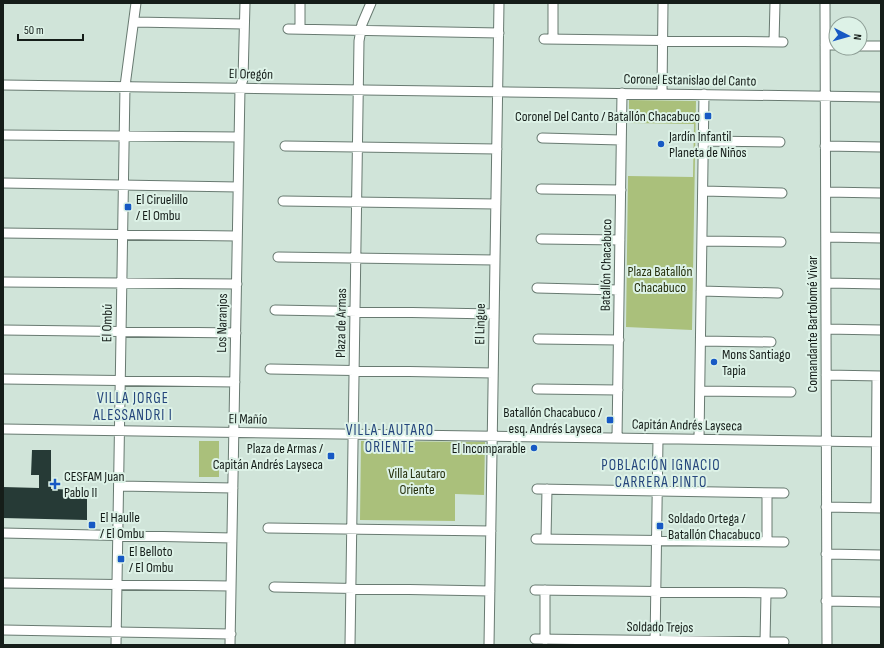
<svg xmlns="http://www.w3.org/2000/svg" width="884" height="648" font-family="'Sofia Sans Condensed',sans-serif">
<rect width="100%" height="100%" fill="#d0e4d9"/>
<!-- green -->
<path fill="#aac07b" d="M 629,100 L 696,101 L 692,330 L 626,327 L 628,176 L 693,177 L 694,124 L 629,123 Z
M 199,441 L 219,441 L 219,477 L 199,477 Z
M 361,441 L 485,442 L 484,495 L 455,494 L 455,521 L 360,520 Z"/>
<!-- building -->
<path fill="#263a36" d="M 32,450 L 51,450 L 51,489 L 87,490 L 87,520 L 3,518 L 3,487 L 39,488 L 39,475 L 31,475 Z"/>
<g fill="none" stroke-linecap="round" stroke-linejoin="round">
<defs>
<path id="minor" d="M 825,3 L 827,645
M 134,22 L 244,24
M 288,29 L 499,33
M 300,29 L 300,3
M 544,39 L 783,42
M 553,39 L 553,3
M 774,42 L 775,3
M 825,45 L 836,45
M 860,46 L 881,46
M 3,85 L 881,97
M 662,93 L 663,3
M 3,135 L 239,137
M 542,138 L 621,140
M 703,141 L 780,142
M 285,146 L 497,149
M 825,146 L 881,147
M 3,183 L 238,187
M 541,189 L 621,190
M 703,191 L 782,193
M 826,192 L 881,193
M 283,201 L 496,204
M 3,233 L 237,236
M 826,237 L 881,238
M 541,239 L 620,240
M 702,241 L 781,242
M 278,257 L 495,260
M 3,282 L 237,284
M 826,283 L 881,284
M 537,288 L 619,290
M 701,291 L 778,293
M 275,310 L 494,314
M 826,329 L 881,330
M 3,330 L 236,333
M 538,339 L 619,340
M 701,341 L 771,342
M 270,369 L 493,373
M 826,375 L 881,376
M 3,379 L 235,382
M 537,389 L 618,390
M 700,391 L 791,392
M 3,429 L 881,442
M 617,438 L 622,93
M 699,439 L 704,94
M 119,486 L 233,488
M 537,489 L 784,493
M 826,507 L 881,508
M 876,508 L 877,376
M 268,528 L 491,531
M 3,533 L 232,538
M 536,539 L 784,542
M 546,539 L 547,489
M 767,542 L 767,493
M 826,554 L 881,555
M 3,583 L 231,586
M 274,587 L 490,591
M 535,590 L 782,593
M 826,601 L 881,602
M 3,630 L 231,634
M 535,639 L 784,642
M 545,640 L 545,590
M 765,642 L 766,593
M 116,645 L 125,86 L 136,3
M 230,645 L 240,88 L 243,79 L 245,3
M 350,645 L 359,41 L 362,24 L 371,3
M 489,645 L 499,3
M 655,645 L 658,439"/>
</defs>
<!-- minor casing -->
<use href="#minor" stroke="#687a71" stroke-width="11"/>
<!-- minor -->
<use href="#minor" stroke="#fff" stroke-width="9"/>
</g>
<!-- markers -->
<g fill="#1759c4" stroke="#ddf2e7" stroke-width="1.5">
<rect x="704" y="112" width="8" height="8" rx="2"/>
<circle cx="661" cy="144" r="4"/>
<rect x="124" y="203" width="8" height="8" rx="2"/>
<circle cx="714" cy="362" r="4"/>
<rect x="606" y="416" width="8" height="8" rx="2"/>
<circle cx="534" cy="448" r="4"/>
<rect x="327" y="452" width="8" height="8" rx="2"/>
<path d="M53 478h4v4h4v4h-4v4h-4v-4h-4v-4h4z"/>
<rect x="88" y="521" width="8" height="8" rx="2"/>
<rect x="656" y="522" width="8" height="8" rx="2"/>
<rect x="117" y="555" width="8" height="8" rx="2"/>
</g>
<g text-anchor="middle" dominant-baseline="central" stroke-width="4" stroke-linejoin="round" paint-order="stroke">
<!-- street labels -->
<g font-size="14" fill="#151d19" stroke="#ddf2e7">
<text transform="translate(251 74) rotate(1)">El Oregón</text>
<text transform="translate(690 80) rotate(1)">Coronel Estanislao del Canto</text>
<text transform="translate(606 265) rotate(-89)">Batallón Chacabuco</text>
<text transform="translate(107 323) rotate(-89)">El Ombú</text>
<text transform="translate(222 323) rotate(-89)">Los Naranjos</text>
<text transform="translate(341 323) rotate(-89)">Plaza de Armas</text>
<text transform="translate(480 324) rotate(-89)">El Lingue</text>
<text transform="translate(812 324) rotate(-90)">Comandante Bartolomé Vivar</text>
<text transform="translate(248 419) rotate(1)">El Mañío</text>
<text transform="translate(687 425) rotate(1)">Capitán Andrés Layseca</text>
<text transform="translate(660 627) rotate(1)">Soldado Trejos</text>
</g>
<!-- poi labels -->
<g font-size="14" fill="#151d19" stroke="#ddf2e7" text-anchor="start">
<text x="700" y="116" text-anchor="end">Coronel Del Canto / Batallón Chacabuco</text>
<text x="669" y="136">Jardín Infantil<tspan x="669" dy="16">Planeta de Niños</tspan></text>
<text x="136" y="199">El Ciruelillo<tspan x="136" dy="16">/ El Ombu</tspan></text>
<text x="722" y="354">Mons Santiago<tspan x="722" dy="16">Tapia</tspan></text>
<text x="602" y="412" text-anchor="end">Batallón Chacabuco /<tspan x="602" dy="16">esq. Andrés Layseca</tspan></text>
<text x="323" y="448" text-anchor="end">Plaza de Armas /<tspan x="323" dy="16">Capitán Andrés Layseca</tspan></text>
<text x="526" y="448" text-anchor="end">El Incomparable</text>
<text x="64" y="476">CESFAM Juan<tspan x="64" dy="16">Pablo II</tspan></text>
<text x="100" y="517">El Haulle<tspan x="100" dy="16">/ El Ombu</tspan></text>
<text x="668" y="518">Soldado Ortega /<tspan x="668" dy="16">Batallón Chacabuco</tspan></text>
<text x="129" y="551">El Belloto<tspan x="129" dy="16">/ El Ombu</tspan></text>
</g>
<!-- park labels -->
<g font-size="14" fill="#252f0b" stroke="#ddf2e7">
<text x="660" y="271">Plaza Batallón<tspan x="660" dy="16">Chacabuco</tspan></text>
<text x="417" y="473">Villa Lautaro<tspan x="417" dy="16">Oriente</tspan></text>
</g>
<!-- neighbourhood labels -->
<g font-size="15" letter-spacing="1" fill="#25467c" stroke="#ddf2e7">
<text x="133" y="398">VILLA JORGE<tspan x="133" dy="17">ALESSANDRI I</tspan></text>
<text x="390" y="430">VILLA LAUTARO<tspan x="390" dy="17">ORIENTE</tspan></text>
<text x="661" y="465">POBLACIÓN IGNACIO<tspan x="661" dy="17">CARRERA PINTO</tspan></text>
</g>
</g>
<!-- border -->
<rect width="884" height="648" fill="none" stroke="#151d19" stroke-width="8"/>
<!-- north arrow -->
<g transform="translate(848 36) rotate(96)"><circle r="19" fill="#ddf2e7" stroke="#8d9d95"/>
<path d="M0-3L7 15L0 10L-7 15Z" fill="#1759c4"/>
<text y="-6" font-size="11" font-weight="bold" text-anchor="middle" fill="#151d19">N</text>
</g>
<!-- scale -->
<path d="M18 34v6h65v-6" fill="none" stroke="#151d19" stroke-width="2"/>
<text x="24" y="34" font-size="12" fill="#151d19" stroke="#ddf2e7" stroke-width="3" paint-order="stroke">50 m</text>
</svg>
